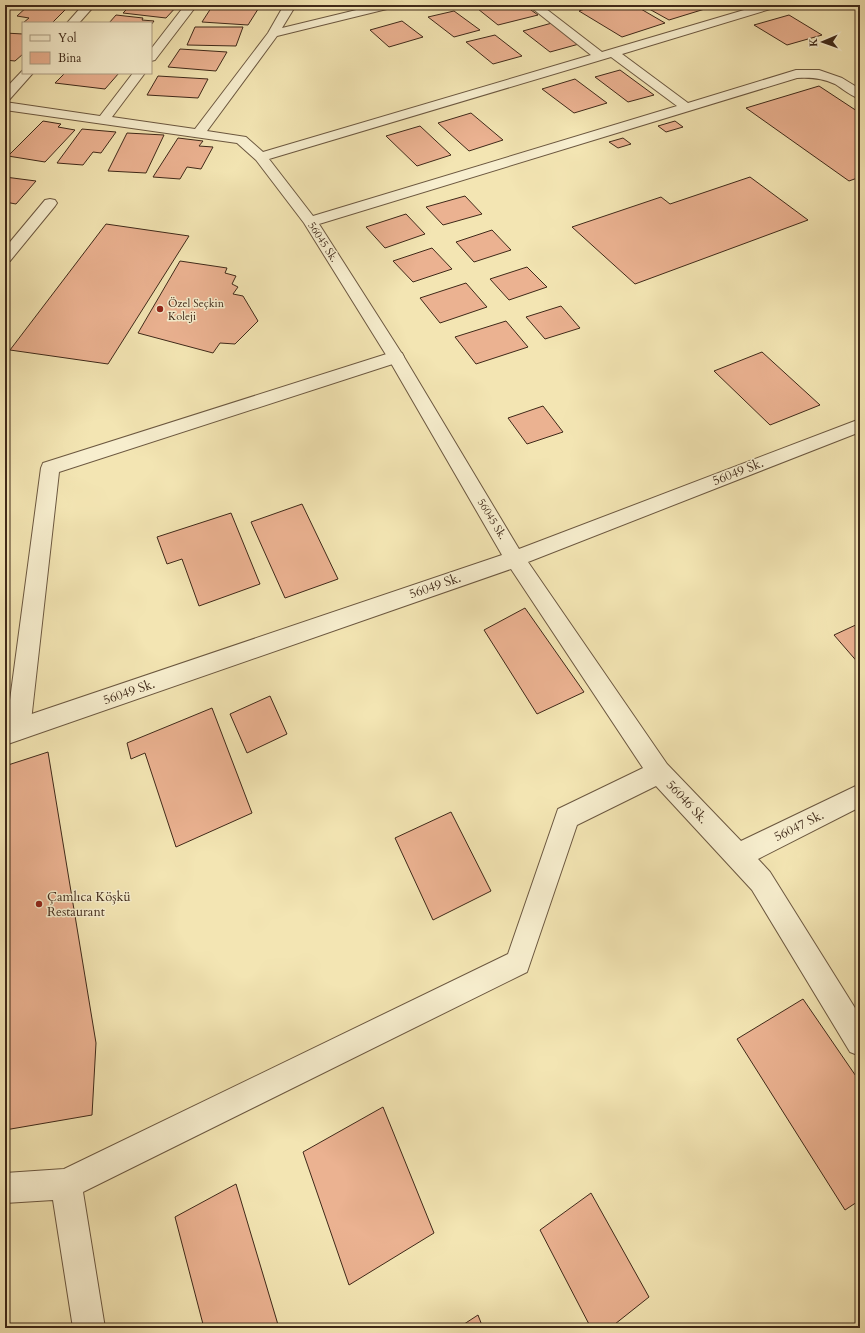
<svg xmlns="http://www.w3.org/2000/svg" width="865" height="1333" font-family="Cardo,serif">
<rect width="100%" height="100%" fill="#f3e5b3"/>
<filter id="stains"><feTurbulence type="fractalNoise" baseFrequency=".005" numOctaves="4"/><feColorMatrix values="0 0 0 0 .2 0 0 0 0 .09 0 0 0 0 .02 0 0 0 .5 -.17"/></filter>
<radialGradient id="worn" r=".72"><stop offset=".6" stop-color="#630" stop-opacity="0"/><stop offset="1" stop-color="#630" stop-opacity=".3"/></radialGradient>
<!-- building -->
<path fill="#ebb291" stroke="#3f2919" d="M 29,5 L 70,5 L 52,23 L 23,23 L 29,18 L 17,16 Z
M 131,5 L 178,5 L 166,18 L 123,13 Z
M 213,5 L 246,5 L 260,6 L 248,25 L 202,22 Z
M 473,5 L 524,5 L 538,15 L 498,25 Z
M 597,5 L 634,5 L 665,23 L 622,37 L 579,11 Z
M 642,5 L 703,5 L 708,8 L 669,20 Z
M 454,11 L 480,30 L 454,37 L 428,17 Z
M 116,15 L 143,18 L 142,20 L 154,21 L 151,25 L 151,23 L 109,23 Z
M 789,15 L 822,35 L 787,45 L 754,25 Z
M 402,21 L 423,37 L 389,47 L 370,30 Z
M 552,23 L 579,44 L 550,52 L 523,31 Z
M 195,27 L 243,27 L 236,46 L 187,45 Z
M 5,33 L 23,34 L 23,54 L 15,61 L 5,60 Z
M 495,35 L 522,56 L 493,64 L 466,42 Z
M 180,49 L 227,52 L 216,71 L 168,67 Z
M 620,70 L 654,95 L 628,102 L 595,77 Z
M 65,73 L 119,73 L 105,89 L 55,83 Z
M 158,76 L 208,79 L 198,98 L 147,95 Z
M 575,79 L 607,103 L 574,113 L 542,89 Z
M 819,86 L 860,113 L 860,177 L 849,181 L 746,108 Z
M 471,113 L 503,140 L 469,151 L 438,123 Z
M 43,121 L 61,124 L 58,127 L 75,130 L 45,162 L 8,156 Z
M 675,121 L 683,127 L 666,132 L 658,126 Z
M 420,126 L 451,155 L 417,166 L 386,136 Z
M 82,129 L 116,132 L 101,153 L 93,152 L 83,165 L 57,163 Z
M 127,133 L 164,135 L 146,173 L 108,171 Z
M 178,138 L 203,141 L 199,146 L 213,147 L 201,169 L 187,167 L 180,179 L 153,177 Z
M 623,138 L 631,144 L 618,148 L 609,142 Z
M 5,177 L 36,181 L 16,204 L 5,202 Z
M 750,177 L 808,220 L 635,284 L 572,227 L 661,197 L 670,204 Z
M 465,196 L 482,214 L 443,225 L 426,207 Z
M 406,214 L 425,234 L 385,248 L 366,227 Z
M 106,224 L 189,236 L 108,364 L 10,350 Z
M 492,230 L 511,250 L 474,262 L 456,242 Z
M 432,248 L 452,269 L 413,282 L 393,261 Z
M 180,261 L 227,268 L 225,273 L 236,276 L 232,284 L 238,287 L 233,294 L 243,296 L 258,321 L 235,344 L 220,343 L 213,353 L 138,333 Z
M 527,267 L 547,287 L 509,300 L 490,279 Z
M 466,283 L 487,307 L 440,323 L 420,298 Z
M 561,306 L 580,328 L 545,339 L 526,317 Z
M 506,321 L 528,347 L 476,364 L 455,337 Z
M 762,352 L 820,405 L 770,425 L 714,371 Z
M 543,406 L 563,432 L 527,444 L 508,418 Z
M 302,504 L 338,579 L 285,598 L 251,522 Z
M 231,513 L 260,584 L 199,606 L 182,559 L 167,564 L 157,537 Z
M 525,608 L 584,692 L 537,714 L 484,630 Z
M 860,623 L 860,665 L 834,635 Z
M 270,696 L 287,734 L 247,753 L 230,714 Z
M 212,708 L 252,813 L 176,847 L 145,753 L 131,759 L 127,743 Z
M 48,752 L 96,1043 L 92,1115 L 5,1130 L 5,766 Z
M 451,812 L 491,891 L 433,920 L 395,838 Z
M 803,999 L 860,1082 L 860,1200 L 845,1210 L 737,1039 Z
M 383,1107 L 434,1233 L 349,1285 L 303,1152 Z
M 236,1184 L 279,1328 L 204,1328 L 175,1217 Z
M 591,1193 L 649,1297 L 610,1328 L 591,1328 L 540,1230 Z
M 478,1315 L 483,1328 L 458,1328 Z"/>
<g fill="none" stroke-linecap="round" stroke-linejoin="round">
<defs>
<path id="lane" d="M 396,351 L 402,353 L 404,357 L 402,361 L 59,472 L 30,730 L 26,737 L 18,740 L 10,737 L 6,730 L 41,468 L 43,463 Z"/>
<path id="street" d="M 83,5 L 95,5 L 79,23 L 67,23 Z
M 185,5 L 197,5 L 155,60 L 151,61 L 151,49 Z
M 284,5 L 296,5 L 282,28 L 377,5 L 397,5 L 395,7 L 277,36 L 207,131 L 246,137 L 263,152 L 591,55 L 528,5 L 541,5 L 602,52 L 761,5 L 779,5 L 777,7 L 622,54 L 688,103 L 796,70 L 819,70 L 842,78 L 860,89 L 860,99 C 851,96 843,89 835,84 C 822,78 811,77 797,78 L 319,224 L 404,357 L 519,549 L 860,419 L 860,432 L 528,562 L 667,764 L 741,841 L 860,784 L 860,807 L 758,859 L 770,872 L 860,1016 L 860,1056 L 850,1052 L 752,890 L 656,786 L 577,825 L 527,972 L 83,1192 L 105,1328 L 73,1328 L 53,1200 L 5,1203 L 5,1173 L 64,1169 L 508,954 L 558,809 L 643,768 L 511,569 L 5,745 L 5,723 L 502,555 L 388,358 L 304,223 L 256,160 L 237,143 L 5,110 L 5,102 L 100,116 L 133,73 L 145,73 L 112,117 L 195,129 L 268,33 ZM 611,57 L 677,106 L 313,216 L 269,159 Z
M 23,70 L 23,73 L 33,73 L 9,100 L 5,101 L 5,89 Z
M 50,199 L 55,200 L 57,203 L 55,206 L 10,261 L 5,263 L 5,248 L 45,200 Z"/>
</defs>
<!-- lane casing -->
<use href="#lane" stroke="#6c5840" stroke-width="2"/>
<!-- street casing -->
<use href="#street" stroke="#6c5840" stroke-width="2"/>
<!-- lane -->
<use href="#lane" fill="#f7eece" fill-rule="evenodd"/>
<!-- street -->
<use href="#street" fill="#f7eece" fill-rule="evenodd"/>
</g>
<!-- markers -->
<g fill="#8f2418" stroke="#f7eece" stroke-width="1.5">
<circle cx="160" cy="309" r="4"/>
<circle cx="39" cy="904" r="4"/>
</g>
<g text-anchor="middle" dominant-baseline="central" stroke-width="3" stroke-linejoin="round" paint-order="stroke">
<!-- far-street labels -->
<g font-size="11" fill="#3f2919" stroke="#f7eece">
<text transform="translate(323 242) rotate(57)">56045 Sk.</text>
<text transform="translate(492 519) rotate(59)">56045 Sk.</text>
</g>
<!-- far-poi labels -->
<g font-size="11" fill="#3f2919" stroke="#f7eece" text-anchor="start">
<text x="168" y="303">Özel Seçkin<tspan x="168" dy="13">Koleji</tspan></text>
</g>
<!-- street labels -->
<g font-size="13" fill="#3f2919" stroke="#f7eece">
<text transform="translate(738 472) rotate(-21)">56049 Sk.</text>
<text transform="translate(435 586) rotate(-19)">56049 Sk.</text>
<text transform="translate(129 692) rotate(-19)">56049 Sk.</text>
<text transform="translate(687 802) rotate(47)">56046 Sk.</text>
<text transform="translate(799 826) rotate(-26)">56047 Sk.</text>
</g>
<!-- poi labels -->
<g font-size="13" fill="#3f2919" stroke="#f7eece" text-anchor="start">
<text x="47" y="897">Çamlıca Köşkü<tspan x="47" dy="15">Restaurant</tspan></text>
</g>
</g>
<!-- margin -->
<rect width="865" height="1333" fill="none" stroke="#f3e5b3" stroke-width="20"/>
<rect x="6" y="6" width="853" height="1321" fill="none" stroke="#3f2919" stroke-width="2"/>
<rect x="10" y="10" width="845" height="1313" fill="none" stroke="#3f2919"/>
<!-- legend -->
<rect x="22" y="22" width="130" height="52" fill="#f7eece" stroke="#ad9f86"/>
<rect x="30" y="35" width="20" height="6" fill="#f7eece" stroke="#ad9f86"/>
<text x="58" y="42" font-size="12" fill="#3f2919">Yol</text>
<rect x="30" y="52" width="20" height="12" fill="#ebb291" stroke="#ad9f86"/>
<text x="58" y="62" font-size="12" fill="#3f2919">Bina</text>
<!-- north arrow -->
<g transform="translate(823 42) rotate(268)" stroke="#f7eece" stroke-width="3" paint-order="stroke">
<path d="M0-3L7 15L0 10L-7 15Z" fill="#3f2919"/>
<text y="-6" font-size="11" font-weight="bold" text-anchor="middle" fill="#3f2919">K</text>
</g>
<rect width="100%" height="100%" filter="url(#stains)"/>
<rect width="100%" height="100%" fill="url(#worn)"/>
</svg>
